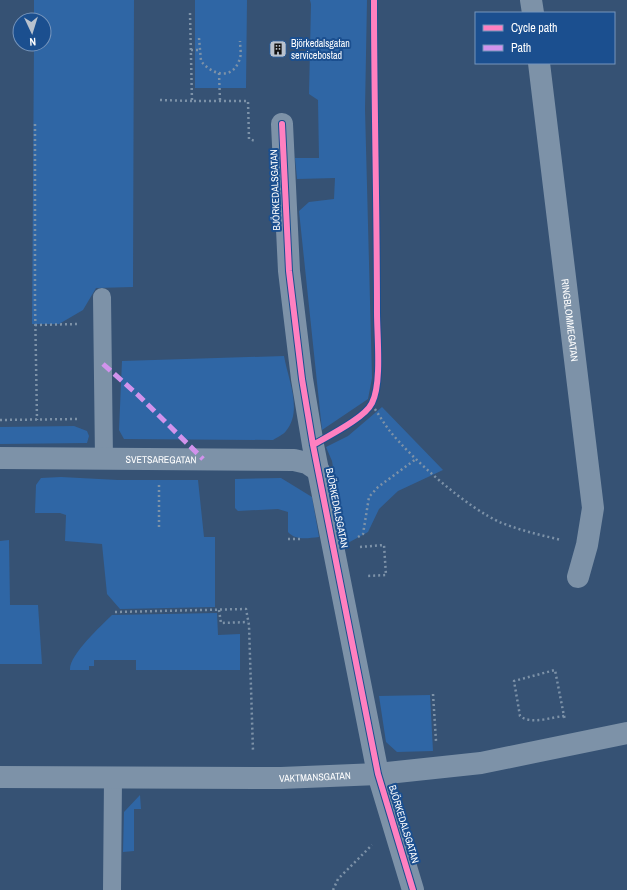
<svg xmlns="http://www.w3.org/2000/svg" width="627" height="890" font-family="'Archivo Narrow',sans-serif">
<rect width="100%" height="100%" fill="#365274"/>
<!-- green -->
<path fill="#2f66a5" d="M 34,0 L 134,0 L 133,287 L 96,288 L 83,310 L 59,324 L 32,324 L 34,44 L 44,44 L 44,20 L 34,20 Z
M 195,0 L 247,0 L 246,88 L 195,88 Z
M 310,0 L 367,0 L 365,109 L 372,378 L 368,399 L 322,430 L 299,211 L 309,202 L 334,199 L 335,178 L 297,179 L 295,158 L 319,158 L 318,100 L 309,94 L 311,4 Z
M 284,356 C 288,379 303,411 286,431 C 283,435 277,437 273,440 L 124,439 L 119,430 L 122,361 Z
M 382,407 L 443,470 L 398,491 L 379,509 L 368,532 L 346,544 L 332,461 L 326,447 L 348,436 Z
M 74,426 L 87,431 L 89,436 L 87,443 L 0,444 L 0,427 Z
M 61,477 L 118,480 L 198,480 L 204,537 L 215,537 L 215,607 L 120,609 L 107,594 L 102,544 L 65,541 L 66,515 L 60,513 L 35,513 L 36,485 L 41,478 Z
M 281,478 L 312,497 L 319,537 C 308,538 296,541 288,532 L 288,512 L 278,509 L 238,511 L 235,508 L 235,479 Z
M 9,540 L 10,605 L 38,605 L 42,664 L 0,664 L 0,541 Z
M 217,613 L 218,635 L 240,634 L 240,670 L 136,670 L 136,660 L 94,660 L 94,666 L 89,666 L 89,670 L 70,670 C 69,655 101,626 112,615 Z
M 430,695 L 433,751 L 397,752 L 386,742 L 379,696 Z
M 140,795 L 141,809 L 134,809 L 134,851 L 123,852 L 124,812 Z"/>
<g fill="none" stroke-linecap="round" stroke-linejoin="round">
<!-- path -->
<path stroke="#7d92a8" stroke-width="2.5" stroke-dasharray="2 3" stroke-linecap="butt" d="M 190,13 L 192,101 L 248,101 L 249,139 L 255,141
M 199,38 L 201,61 C 211,74 231,81 239,61 C 242,55 240,47 240,41
M 191,50 L 199,50
M 219,73 L 220,101
M 160,100 L 192,101
M 35,124 L 35,303 L 37,420
M 35,325 L 78,324
M 372,405 C 378,413 383,422 389,430 C 412,459 468,509 502,523 C 522,531 541,535 561,540
M 0,420 L 79,419
M 159,485 L 159,529
M 358,537 L 363,534 L 369,497 L 378,487 L 416,459
M 288,539 L 303,539
M 360,547 L 384,545 L 386,575 L 367,576
M 219,610 L 221,623 L 248,622
M 115,612 L 246,609 L 249,625 L 253,751
M 433,694 L 436,741
M 564,716 C 552,717 531,725 520,716 L 514,681 L 555,670 L 564,716 L 565,719
M 333,890 L 338,879 L 372,845"/>
<!-- service -->
<path stroke="#7d92a8" stroke-width="18" d="M 102,297 L 104,459
M 112,890 L 113,779"/>
<!-- minor -->
<g stroke="#7d92a8" stroke-width="22">
<path d="M 531,0 L 533,13"/>
<path id="s1" d="M 539,63 L 593,508 L 587,545 L 578,577"/>
<path d="M 282,124 L 289,271 L 302,379 L 313,445 L 378,774 L 413,890"/>
<path id="s2" d="M 0,458 L 294,460 L 307,463 L 319,471"/>
<path id="s3" d="M 0,777 L 281,778 L 378,774 L 481,763 L 627,733"/>
</g>
<!-- quiet -->
<path stroke="#d193ec" stroke-width="5" stroke-dasharray="10 5" stroke-linecap="butt" d="M 103,364 L 138,395 L 203,459"/>
<defs>
<path id="cycleway" d="M 282,124 L 289,271 L 302,379 L 313,445 L 378,774 L 413,890
M 313,445 C 328,436 365,418 372,403 C 382,384 377,336 377,313 C 377,209 374,104 374,0"/>
</defs>
<!-- cycleway casing -->
<use href="#cycleway" stroke="#1b4f8f" stroke-width="8"/>
<!-- cycleway -->
<use href="#cycleway" stroke="#ff80c0" stroke-width="6"/>
</g>
<!-- icons -->
<defs>
<symbol id="building-square" viewBox="-11 -11 22 22"><rect x="-9" y="-9" width="18" height="18" rx="4" fill="#b9c2ce" stroke="#1b4f8f"/><path d="M-4-6H4V6H1V3H-1V6H-4ZM-2.5-4.3h1.7v1.8h-1.7ZM.8-4.3h1.7v1.8H.8ZM-2.5-1h1.7V.8h-1.7ZM.8-1h1.7V.8H.8Z" fill="#111"/></symbol>
</defs>
<g fill-rule="evenodd">
<use href="#building-square" x="268" y="39" width="20" height="20"/>
</g>
<g text-anchor="middle" dominant-baseline="central" stroke-width="4" stroke-linejoin="round" paint-order="stroke">
<!-- poi labels -->
<g font-size="10" fill="#fff" stroke="#1b4f8f" text-anchor="start">
<text x="291" y="43">Björkedalsgatan<tspan x="291" dy="12">servicebostad</tspan></text>
</g>
<!-- street labels -->
<g font-size="10" fill="#fff" stroke="#1b4f8f">
<text transform="translate(275 190) rotate(-92)">BJÖRKEDALSGATAN</text>
<text stroke="none"><textPath href="#s1" startOffset="259">RINGBLOMMEGATAN</textPath></text>
<text stroke="none"><textPath href="#s2" startOffset="161">SVETSAREGATAN</textPath></text>
<text transform="translate(337 508) rotate(79)">BJÖRKEDALSGATAN</text>
<text stroke="none"><textPath href="#s3" startOffset="315">VAKTMANSGATAN</textPath></text>
<text transform="translate(404 824) rotate(73)">BJÖRKEDALSGATAN</text>
</g>
</g>
<!-- legend -->
<rect x="475" y="12" width="140" height="52" fill="#1b4f8f" stroke="#7695bc"/>
<rect x="483" y="25" width="20" height="6" fill="#ff80c0" stroke="#7695bc"/>
<text x="511" y="32" font-size="12" fill="#ffffff">Cycle path</text>
<rect x="483" y="45" width="20" height="6" fill="#d193ec" stroke="#7695bc"/>
<text x="511" y="52" font-size="12" fill="#ffffff">Path</text>
<!-- north arrow -->
<g transform="translate(32 32) rotate(176)"><circle r="19" fill="#1b4f8f" stroke="#7695bc"/>
<path d="M0-3L7 15L0 10L-7 15Z" fill="#b9c2ce"/>
<text y="-6" font-size="11" font-weight="bold" text-anchor="middle" fill="#ffffff">N</text>
</g>
</svg>
